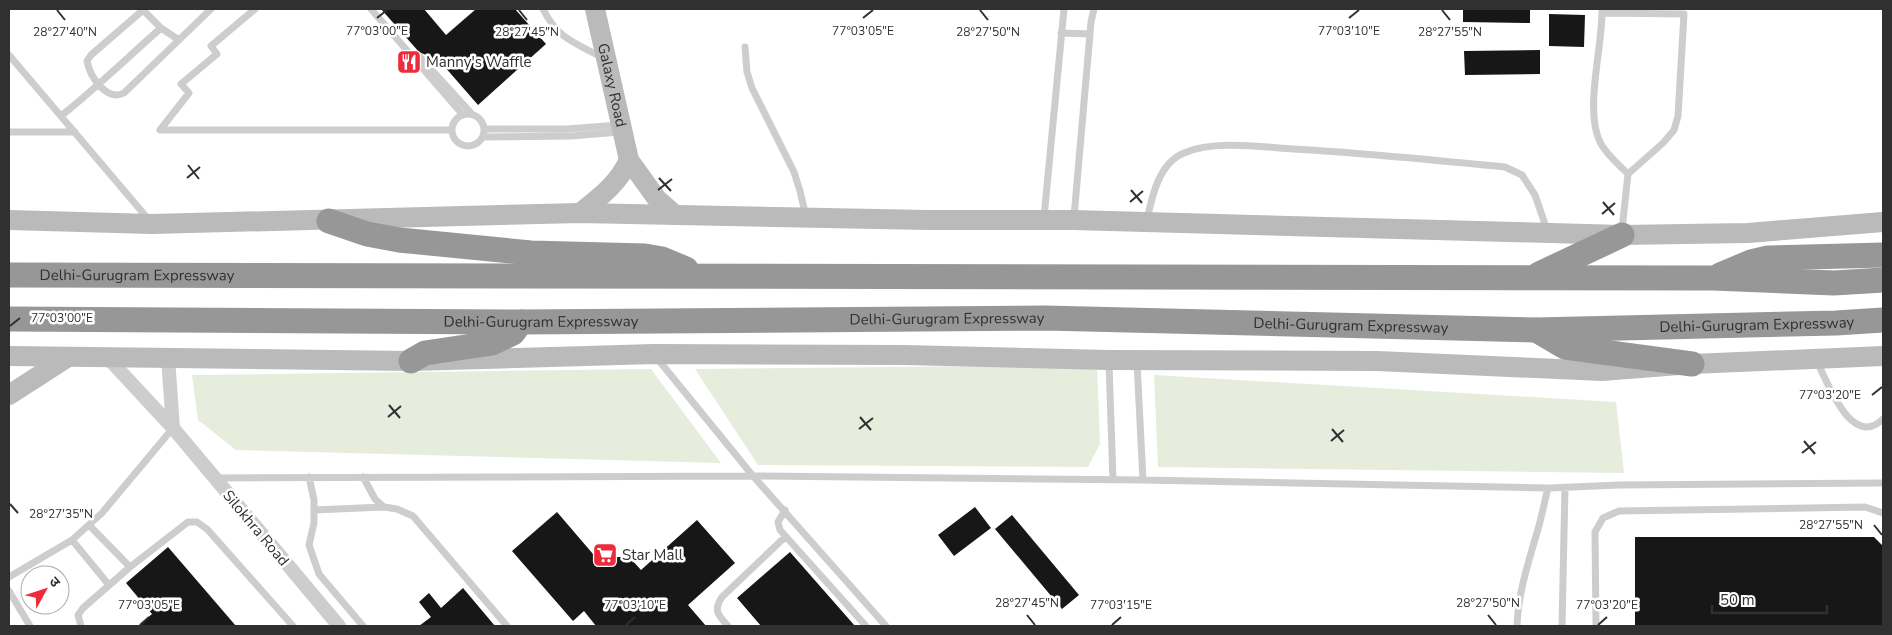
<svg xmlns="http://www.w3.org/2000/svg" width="1892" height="635" font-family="'Nunito Sans','Noto Sans Devanagari',sans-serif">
<rect width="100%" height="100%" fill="#fff"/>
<!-- green -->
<path fill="#e6eddd" d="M 1097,365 L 1100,444 L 1088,467 L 758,465 L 695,369 Z
M 651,369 L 721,463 L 236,450 L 198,420 L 192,375 Z
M 1154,375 L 1616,402 L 1624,473 L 1158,467 Z"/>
<!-- building -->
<path fill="#171717" d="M 381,9 L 424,9 L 446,35 L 476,9 L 515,9 L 546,44 L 478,105 L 444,66 L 440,69 L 428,56 L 419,52 Z
M 1463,9 L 1530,9 L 1530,23 L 1463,22 Z
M 1549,14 L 1585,15 L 1584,47 L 1549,46 Z
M 1540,50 L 1540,74 L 1465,75 L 1464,51 Z
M 975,507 L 991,528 L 954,556 L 938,535 Z
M 557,512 L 599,561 L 610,557 L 625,557 L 632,560 L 641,570 L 697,520 L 735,563 L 688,605 L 706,626 L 596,626 L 584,611 L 573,621 L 512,551 Z
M 1012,515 L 1079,595 L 1062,609 L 995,529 Z
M 1635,537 L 1874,537 L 1883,546 L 1883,626 L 1635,626 Z
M 168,547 L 236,626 L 138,626 L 152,614 L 126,583 Z
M 790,552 L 855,626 L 761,626 L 737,598 Z
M 463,588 L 495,626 L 419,626 L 431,617 L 419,602 L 429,593 L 441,608 Z"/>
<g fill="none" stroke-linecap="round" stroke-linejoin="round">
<!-- lane -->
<path stroke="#cdcdcd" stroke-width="7" d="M 142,9 L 161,28 L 179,40
M 255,9 L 211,46 L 217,54 L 181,84 L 189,93 L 160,130 L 452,130
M 371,9 L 463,115
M 543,9 C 558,39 574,42 603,58
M 1602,9 C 1603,46 1584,109 1600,142 C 1606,154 1619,165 1628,174
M 143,10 L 91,55 L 87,61 C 90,77 107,102 124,93 L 211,9
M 1602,13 L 1684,14 L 1678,116 L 1674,130 L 1663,143 L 1628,174 L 1622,230
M 1061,33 L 1090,34
M 745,47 L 747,72 L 752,88 L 794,172 L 800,191 L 806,217
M 9,55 L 149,220
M 420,57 L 472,114
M452 130a16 16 0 1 1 32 0a16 16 0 1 1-32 0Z
M 61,116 C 96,88 128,57 161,28
M 484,129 L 567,129 L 619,125
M 9,132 L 75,132
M 483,137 L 571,136 L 620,132
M 1044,217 L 1064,9
M 1074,217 L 1091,22 L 1094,9
M 1147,220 C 1152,196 1159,163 1184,153 C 1213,140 1262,147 1293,149 C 1364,153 1434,160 1505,167 L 1522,175 L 1535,195 L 1547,230
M 656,357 L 753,476 L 886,626
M 1816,360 C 1828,382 1851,450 1883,419
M 1109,363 L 1113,480
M 1137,363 L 1143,480
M 309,477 L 314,500 L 314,523 L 309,545 L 319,574 L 363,626
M 363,477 L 375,499 L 384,507 L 397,509 L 413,516 L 507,626
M 216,478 L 753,476 L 1143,480 L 1548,488 L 1619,485 L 1883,483
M 314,510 L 384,507
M 785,510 L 778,522 L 780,530 L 866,626
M 89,525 L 130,567 L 188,522 L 197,522 L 207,529 L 293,626
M 72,540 L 109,585
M 9,577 L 72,540 L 102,513 L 173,428
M 9,591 L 30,626
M 81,626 L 78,615 L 83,608 L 130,567
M 728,626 C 718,615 713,610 722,597 L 785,537
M 1517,626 C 1518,595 1527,567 1536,536 C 1541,520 1544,504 1548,488
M 1562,626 L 1565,487
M 1596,626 L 1595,532 L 1603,518 L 1619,511 L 1865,507 L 1883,513"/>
<!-- street -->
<path stroke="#cdcdcd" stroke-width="14" d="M 108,358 L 173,428 L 339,626
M 168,358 L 173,428"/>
<!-- secondary -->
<g stroke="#bababa" stroke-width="20">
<path id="s1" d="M 595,9 L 629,160 L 657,199 L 675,215"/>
<path d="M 580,213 C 600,197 618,184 629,160"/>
<path d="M 9,220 L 152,224 L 580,213 L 928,220 L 1073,220 L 1622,235 L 1748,233 L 1883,222"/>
<path d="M 9,356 L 411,361 L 654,354 L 904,355 L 1108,360 L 1377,361 L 1602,371 L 1692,364 L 1883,356"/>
<path d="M 9,395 L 68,357"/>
</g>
<!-- highway -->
<g stroke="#979797" stroke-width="25">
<path d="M 329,221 L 367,234 L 399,240 L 531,253 L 645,256 L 662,259 L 686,269"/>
<path d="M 1539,274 L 1622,235"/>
<path id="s2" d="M 9,275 L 1713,278 L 1834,283 L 1883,280"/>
<path d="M 1720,275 L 1751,262 L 1768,258 L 1883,255"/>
<path id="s3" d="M 9,319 L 521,322 L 1045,318 L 1536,330 L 1836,323 L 1883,320"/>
<path d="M 1536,330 L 1565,347 L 1692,364"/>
<path d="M 411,361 L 425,353 L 492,343 L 513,333 L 521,322"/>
</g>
</g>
<!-- ticks -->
<path fill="none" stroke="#303030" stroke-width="2" d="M 57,10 L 65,20M 519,10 L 527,20M 980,10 L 988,20M 1442,10 L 1450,20M 377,18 L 387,10M 863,18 L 873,10M 1349,18 L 1359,10M 188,165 L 199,179M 187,178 L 200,167M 659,178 L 671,191M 658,190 L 672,179M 1131,190 L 1142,203M 1130,202 L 1143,191M 1603,202 L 1614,215M 1602,214 L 1615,203M 10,326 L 20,318M 1872,395 L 1882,387M 389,405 L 400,418M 388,417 L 401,406M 860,417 L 871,430M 859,429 L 873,418M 1332,429 L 1343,442M 1331,441 L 1344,430M 1804,441 L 1815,454M 1802,453 L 1816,442M 10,504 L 18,513M 1874,525 L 1882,535M 1027,615 L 1035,625M 1488,615 L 1496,625M 140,625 L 149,617M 626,625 L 635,617M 1112,625 L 1121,617M 1598,625 L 1607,617"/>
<!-- icons -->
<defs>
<symbol id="restaurant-square" viewBox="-11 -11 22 22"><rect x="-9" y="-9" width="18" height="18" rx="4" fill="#ee2b3a" stroke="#fff"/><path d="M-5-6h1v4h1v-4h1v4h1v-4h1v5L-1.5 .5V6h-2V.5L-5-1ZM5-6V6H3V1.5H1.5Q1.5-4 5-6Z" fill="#fff"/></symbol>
<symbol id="supermarket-square" viewBox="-11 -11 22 22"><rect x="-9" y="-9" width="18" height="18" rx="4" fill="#ee2b3a" stroke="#fff"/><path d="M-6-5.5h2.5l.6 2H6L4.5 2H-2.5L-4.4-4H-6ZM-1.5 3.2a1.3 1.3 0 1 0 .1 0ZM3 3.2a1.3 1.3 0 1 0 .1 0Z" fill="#fff"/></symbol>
</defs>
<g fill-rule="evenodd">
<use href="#restaurant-square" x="395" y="48" width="28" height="28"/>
<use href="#supermarket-square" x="591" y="541" width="28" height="28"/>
</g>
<g text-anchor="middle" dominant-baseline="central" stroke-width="5" stroke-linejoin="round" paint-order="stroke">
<!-- poi labels -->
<g font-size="15" fill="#303030" stroke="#fff" text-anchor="start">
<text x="426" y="62">Manny's Waffle</text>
<text x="622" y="555">Star Mall</text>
</g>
<!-- street labels -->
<g font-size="15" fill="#303030" stroke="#fff">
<text stroke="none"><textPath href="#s1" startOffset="78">Galaxy Road</textPath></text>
<text stroke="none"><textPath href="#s2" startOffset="128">Delhi-Gurugram Expressway</textPath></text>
<text stroke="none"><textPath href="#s3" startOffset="938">Delhi-Gurugram Expressway</textPath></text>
<text stroke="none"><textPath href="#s3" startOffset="532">Delhi-Gurugram Expressway</textPath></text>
<text stroke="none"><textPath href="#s3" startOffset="1748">Delhi-Gurugram Expressway</textPath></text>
<text stroke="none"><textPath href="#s3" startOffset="1342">Delhi-Gurugram Expressway</textPath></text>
<text transform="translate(256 528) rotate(50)">Silokhra Road</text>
</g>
</g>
<g font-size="12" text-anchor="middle" fill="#303030" stroke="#fff" stroke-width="5" stroke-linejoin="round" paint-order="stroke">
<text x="377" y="35">77°03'00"E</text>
<text x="863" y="35">77°03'05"E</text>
<text x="1349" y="35">77°03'10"E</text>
<text x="65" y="36">28°27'40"N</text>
<text x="527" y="36">28°27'45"N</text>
<text x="988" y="36">28°27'50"N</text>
<text x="1450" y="36">28°27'55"N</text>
<text x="62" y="322">77°03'00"E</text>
<text x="1830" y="399">77°03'20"E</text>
<text x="61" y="518">28°27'35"N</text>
<text x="1831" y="529">28°27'55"N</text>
<text x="1027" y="607">28°27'45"N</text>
<text x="1488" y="607">28°27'50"N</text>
<text x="149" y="609">77°03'05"E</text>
<text x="635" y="609">77°03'10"E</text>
<text x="1121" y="609">77°03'15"E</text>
<text x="1607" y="609">77°03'20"E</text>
</g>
<!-- border -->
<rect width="1892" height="635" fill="none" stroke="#303030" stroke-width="20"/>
<!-- north arrow -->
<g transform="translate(45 590) rotate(50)"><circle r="24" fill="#ffffff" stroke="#acacac"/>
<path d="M0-4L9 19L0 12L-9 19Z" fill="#ee2b3a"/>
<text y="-8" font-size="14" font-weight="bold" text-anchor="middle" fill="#303030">उ</text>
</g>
<!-- scale -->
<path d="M1712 605v8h115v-8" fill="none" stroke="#303030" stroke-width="2.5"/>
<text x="1720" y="605" font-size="15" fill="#303030" stroke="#ffffff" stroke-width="4" paint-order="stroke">50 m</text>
</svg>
